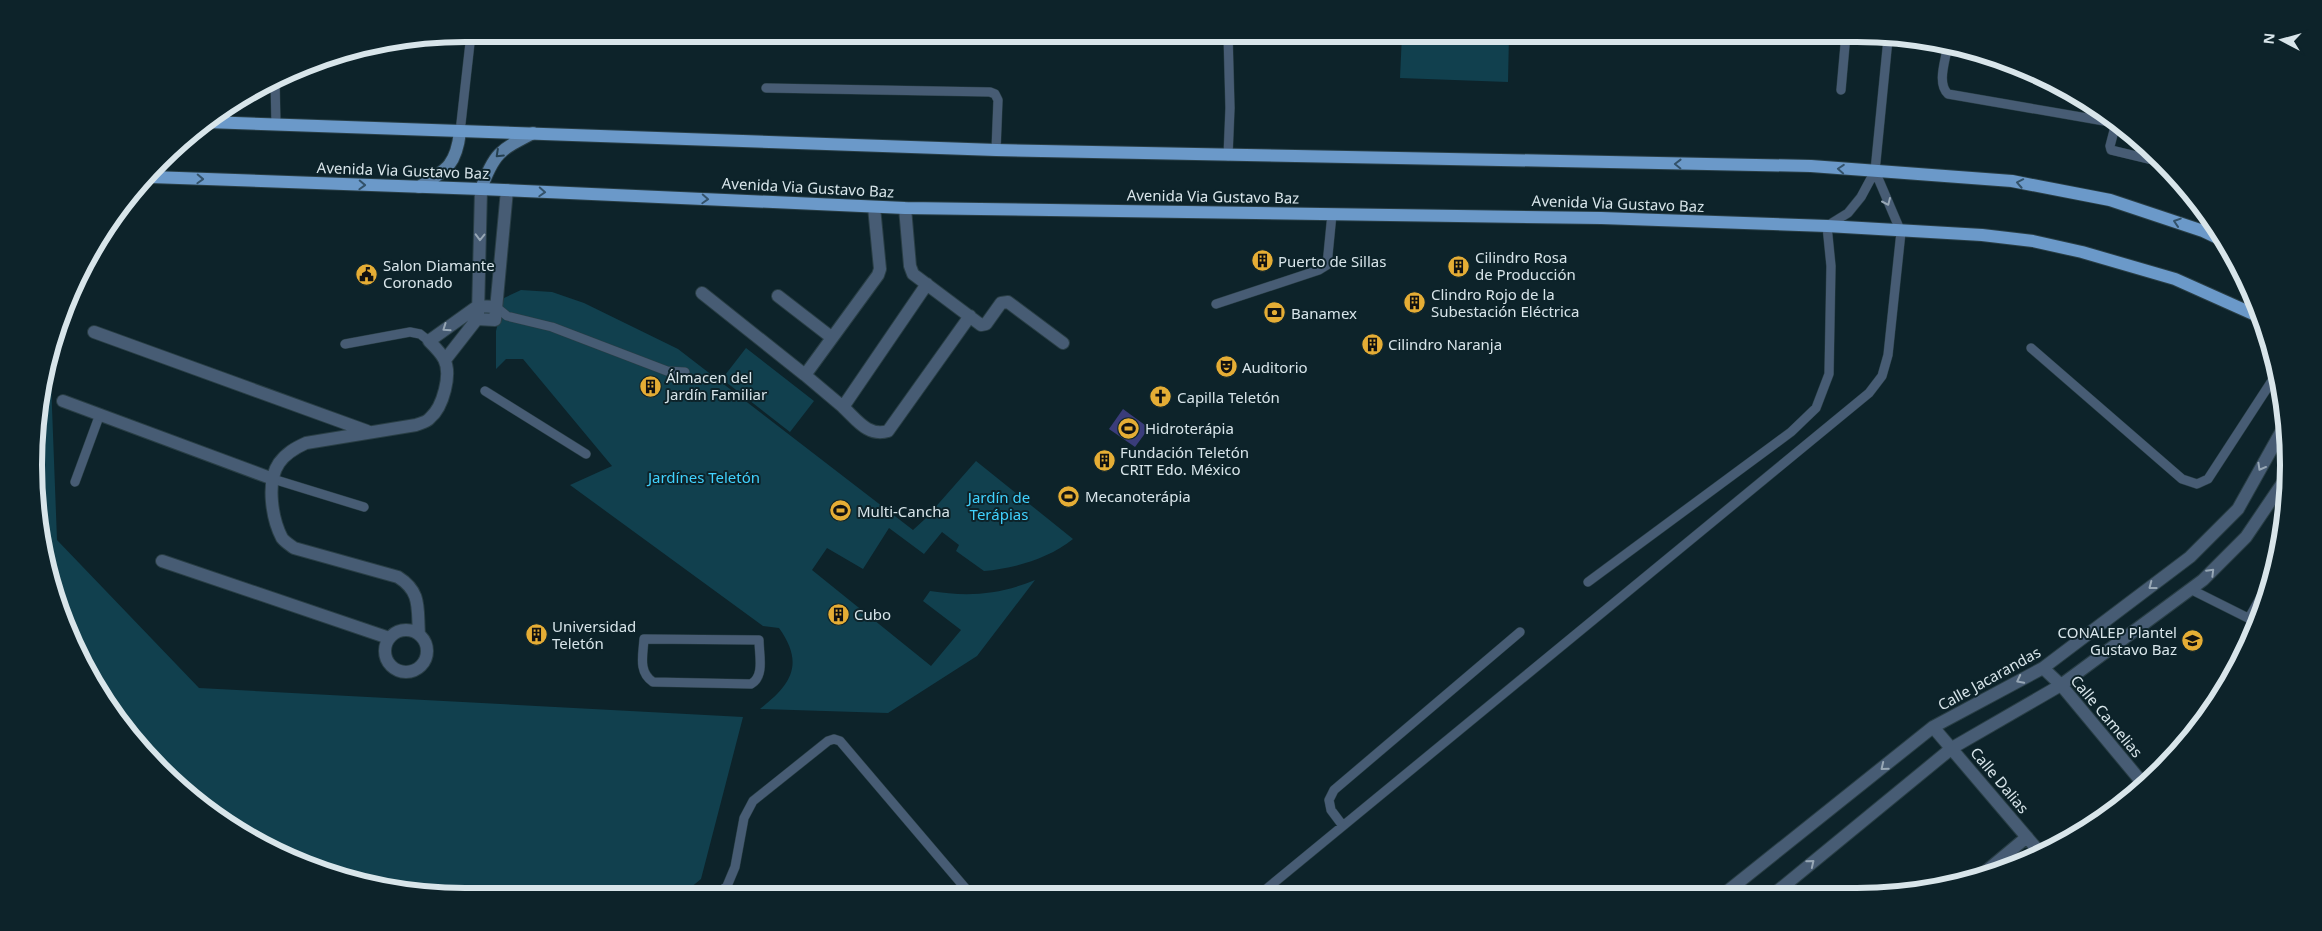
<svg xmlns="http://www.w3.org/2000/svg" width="2322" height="931" font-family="'Noto Sans',sans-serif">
<rect width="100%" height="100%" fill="#0d232a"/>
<!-- green -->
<path fill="#11404e" d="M 1402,34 L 1509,34 L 1508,82 L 1400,78 Z
M 521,290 L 552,292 L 584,303 L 678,349 L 913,530 L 925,519 L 976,461 L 1073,539 C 1048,559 1015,568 984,571 L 956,551 L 959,545 L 942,532 L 924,554 L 889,528 L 863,569 L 827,548 L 812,570 L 931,666 L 961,630 L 923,601 L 930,591 C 968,597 999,595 1035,580 L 977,656 L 888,713 L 760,709 C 791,685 805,664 779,628 L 763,626 L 570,485 L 612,466 L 523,359 L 506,359 L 496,369 L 496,331 L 504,298 Z
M 746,348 L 814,401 L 790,432 L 722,379 Z
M 50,355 L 57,540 L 199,688 L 743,717 L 701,879 L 679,897 L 466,897 L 327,874 L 202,808 L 106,705 L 67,631 L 42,550 L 37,409 Z"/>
<!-- water -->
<path fill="#3a3c7a" d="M 1123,409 L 1149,428 L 1135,447 L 1109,429 Z"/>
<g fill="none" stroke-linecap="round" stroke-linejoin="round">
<defs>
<path id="lane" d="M 1947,49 C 1945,62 1937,84 1948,94 L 2116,123
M 275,80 L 276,125
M 766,88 L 990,92 L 995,94 L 998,100 L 996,150
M 1841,90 L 1846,34
M 2116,123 L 2110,146 L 2111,150 L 2161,162
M 460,132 L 471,34
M 1228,156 L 1230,108 L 1228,34
M 1216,304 L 1319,270 L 1327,265 L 1332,214
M 496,307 L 507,316 L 552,327 L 667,371 L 685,372
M 345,344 L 410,332 L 420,334 L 429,341
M 2031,348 L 2182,479 L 2197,484 L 2208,479 L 2277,373
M 485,391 L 586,454
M 273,479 L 364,507
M 75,482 L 100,414
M 1588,582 L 1791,432 L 1816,408 L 1829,374 L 1831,266 L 1827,226 L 1848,213 L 1861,197 L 1875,171 L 1888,39
M 2190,589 L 2256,622
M 2249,618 L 2267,586 L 2269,587
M 644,639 L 759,640 C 759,655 765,676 751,684 L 653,682 C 638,672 643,655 644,639 Z
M 1343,826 L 1331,810 L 1329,800 L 1334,790 L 1520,632
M 1259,895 L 1869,393 L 1882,376 L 1888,355 L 1901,232 L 1875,171
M 714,897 L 727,886 L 735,867 L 744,818 L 753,801 L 828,741 L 834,739 L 840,741 L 972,896"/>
<path id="street" d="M 905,208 L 910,266 L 913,274 L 981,325 L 986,324 L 1001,303 L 1008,302 L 1063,343
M 927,284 L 843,407 C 857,420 868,437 888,431 L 970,316
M 702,293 L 805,375 L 878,275 L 880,269 L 874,207
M 778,296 L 831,337
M 478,314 L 481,189
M 94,332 L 367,431
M 445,360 L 477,319 L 495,320 L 507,190
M 805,375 L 843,407
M 63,401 L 273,479
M 162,561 L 389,638
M385 651a21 21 0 1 1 42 0a21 21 0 1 1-42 0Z
M 419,634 C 417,609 422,592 398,577 L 294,548 C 290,545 285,542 282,538 C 272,519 266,482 279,463 C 286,453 295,448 306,443 L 416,425 C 421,423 427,422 430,418 C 443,407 452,374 444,359 C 441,353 434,346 429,341 L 478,306 L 496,307
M 2043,668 L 2061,685 L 2145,786
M 1933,727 L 2042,855
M 1985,872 L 2027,837
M 1724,894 L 1933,727 L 2043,668 L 2190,557 L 2238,509 L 2285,425
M 1774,894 L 1952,748 L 2061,685 L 2203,580 L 2246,537 L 2286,478"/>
<path id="secondary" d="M 419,187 C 446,170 456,166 460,132
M 481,189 C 494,153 500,150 533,133"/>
<path id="primary" d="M 207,122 L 996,150 L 1811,166 L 2012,181 L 2110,200 L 2203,231 L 2222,240
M 151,177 L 481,189 L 905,208 L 1601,218 L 1827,226 L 1982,235 L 2033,241 L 2082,252 L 2175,279 L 2260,317"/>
</defs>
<!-- lane casing -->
<use href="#lane" stroke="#293e45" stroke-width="10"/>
<!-- street casing -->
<use href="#street" stroke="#293e45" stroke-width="14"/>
<!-- secondary casing -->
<use href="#secondary" stroke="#293e45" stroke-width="14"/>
<!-- primary casing -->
<use href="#primary" stroke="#293e45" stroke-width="14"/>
<!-- lane -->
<use href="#lane" stroke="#475c74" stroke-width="9"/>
<!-- street -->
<use href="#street" stroke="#475c74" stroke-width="12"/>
<!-- secondary -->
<use href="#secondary" stroke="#5b7fa4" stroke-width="12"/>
<!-- primary -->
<use href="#primary" stroke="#6b99c9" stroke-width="12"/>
</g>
<!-- one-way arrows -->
<defs><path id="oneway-chevron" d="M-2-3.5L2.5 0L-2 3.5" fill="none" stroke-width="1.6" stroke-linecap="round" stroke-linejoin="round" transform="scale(1.25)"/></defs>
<use stroke="#243f4f" href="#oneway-chevron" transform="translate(499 154) rotate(137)"/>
<g stroke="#33526a">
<use href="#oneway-chevron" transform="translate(1678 164) rotate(-179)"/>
<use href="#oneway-chevron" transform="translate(1841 169) rotate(-176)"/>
<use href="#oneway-chevron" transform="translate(200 179) rotate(2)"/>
<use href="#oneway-chevron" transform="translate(2020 183) rotate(-169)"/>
<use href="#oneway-chevron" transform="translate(362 185) rotate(2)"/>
<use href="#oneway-chevron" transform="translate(542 192) rotate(3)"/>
<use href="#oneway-chevron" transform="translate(705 199) rotate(3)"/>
<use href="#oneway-chevron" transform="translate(2177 222) rotate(-162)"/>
</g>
<g stroke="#97a7b5">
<use href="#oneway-chevron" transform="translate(1887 202) rotate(66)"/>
<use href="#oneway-chevron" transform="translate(480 237) rotate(91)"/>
<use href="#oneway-chevron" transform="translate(446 328) rotate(145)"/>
<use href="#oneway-chevron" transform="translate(2261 467) rotate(119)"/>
<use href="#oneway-chevron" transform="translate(2211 572) rotate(-45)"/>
<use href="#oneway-chevron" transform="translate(2152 586) rotate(143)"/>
<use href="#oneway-chevron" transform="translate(2020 680) rotate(153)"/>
<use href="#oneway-chevron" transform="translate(1884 767) rotate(141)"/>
<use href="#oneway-chevron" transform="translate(1811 863) rotate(-39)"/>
</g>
<!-- icons -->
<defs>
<symbol id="building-disc" viewBox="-11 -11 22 22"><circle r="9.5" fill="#e5ad35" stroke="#0d232a"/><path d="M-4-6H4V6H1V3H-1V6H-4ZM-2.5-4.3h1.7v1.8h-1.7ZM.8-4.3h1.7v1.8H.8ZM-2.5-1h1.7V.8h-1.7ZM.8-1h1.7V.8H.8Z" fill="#111"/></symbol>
<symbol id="civic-disc" viewBox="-11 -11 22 22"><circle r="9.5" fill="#e5ad35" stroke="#0d232a"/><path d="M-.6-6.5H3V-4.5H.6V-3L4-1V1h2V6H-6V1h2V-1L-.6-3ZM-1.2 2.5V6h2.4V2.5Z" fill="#111"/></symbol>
<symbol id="bank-disc" viewBox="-11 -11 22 22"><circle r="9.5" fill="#e5ad35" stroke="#0d232a"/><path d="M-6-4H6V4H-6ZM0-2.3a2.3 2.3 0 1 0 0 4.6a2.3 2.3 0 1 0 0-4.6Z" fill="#111"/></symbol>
<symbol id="theatre-disc" viewBox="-11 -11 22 22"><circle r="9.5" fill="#e5ad35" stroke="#0d232a"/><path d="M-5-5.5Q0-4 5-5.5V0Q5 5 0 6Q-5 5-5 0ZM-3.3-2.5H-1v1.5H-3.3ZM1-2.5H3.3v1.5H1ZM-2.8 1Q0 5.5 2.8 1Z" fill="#111"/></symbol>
<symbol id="church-disc" viewBox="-11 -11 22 22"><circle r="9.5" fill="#e5ad35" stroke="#0d232a"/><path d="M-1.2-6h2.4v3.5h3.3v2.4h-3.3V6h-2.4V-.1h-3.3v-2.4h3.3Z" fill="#111"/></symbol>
<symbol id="stadium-disc" viewBox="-11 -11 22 22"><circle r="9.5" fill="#e5ad35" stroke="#0d232a"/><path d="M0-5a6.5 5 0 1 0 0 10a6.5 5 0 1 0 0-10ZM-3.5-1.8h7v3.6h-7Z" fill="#111"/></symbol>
<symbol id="school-disc" viewBox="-11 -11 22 22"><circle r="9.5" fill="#e5ad35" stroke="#0d232a"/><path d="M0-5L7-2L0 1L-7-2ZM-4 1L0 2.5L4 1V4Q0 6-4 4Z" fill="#111"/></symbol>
</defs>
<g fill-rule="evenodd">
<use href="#building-disc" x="1250" y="248" width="25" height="25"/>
<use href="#building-disc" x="1446" y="254" width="25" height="25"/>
<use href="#civic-disc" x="354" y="262" width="25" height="25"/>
<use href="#building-disc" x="1402" y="290" width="25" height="25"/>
<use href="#bank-disc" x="1262" y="300" width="25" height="25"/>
<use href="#building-disc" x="1360" y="332" width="25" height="25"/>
<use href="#theatre-disc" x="1214" y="354" width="25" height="25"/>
<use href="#building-disc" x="638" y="374" width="25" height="25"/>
<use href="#church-disc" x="1148" y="384" width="25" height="25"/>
<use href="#stadium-disc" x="1116" y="416" width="25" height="25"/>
<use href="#building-disc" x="1092" y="448" width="25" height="25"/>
<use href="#stadium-disc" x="1056" y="484" width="25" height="25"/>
<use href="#stadium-disc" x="828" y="498" width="25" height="25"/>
<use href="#building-disc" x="826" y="602" width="25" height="25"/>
<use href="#building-disc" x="524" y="622" width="25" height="25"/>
<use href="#school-disc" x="2180" y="628" width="25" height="25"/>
</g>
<g text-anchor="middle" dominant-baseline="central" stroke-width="4" stroke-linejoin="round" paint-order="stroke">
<!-- street labels -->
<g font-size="15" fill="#d8e5ea" stroke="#0d232a">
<text transform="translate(403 170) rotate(2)">Avenida Via Gustavo Baz</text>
<text transform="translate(808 187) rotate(3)">Avenida Via Gustavo Baz</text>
<text transform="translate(1213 196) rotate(1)">Avenida Via Gustavo Baz</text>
<text transform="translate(1618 203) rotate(2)">Avenida Via Gustavo Baz</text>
<text transform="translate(1989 678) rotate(-29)">Calle Jacarandas</text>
<text transform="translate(2107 716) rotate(50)">Calle Camelias</text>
<text transform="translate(2000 780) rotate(50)">Calle Dalias</text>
</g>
<!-- poi labels -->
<g font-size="15" fill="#d8e5ea" stroke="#0d232a" text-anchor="start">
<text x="1475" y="257">Cilindro Rosa<tspan x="1475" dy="17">de Producción</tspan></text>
<text x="1278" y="261">Puerto de Sillas</text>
<text x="383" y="265">Salon Diamante<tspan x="383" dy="17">Coronado</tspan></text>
<text x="1431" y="294">Clindro Rojo de la<tspan x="1431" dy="17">Subestación Eléctrica</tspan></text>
<text x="1291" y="313">Banamex</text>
<text x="1388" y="344">Cilindro Naranja</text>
<text x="1242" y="367">Auditorio</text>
<text x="666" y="377">Álmacen del<tspan x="666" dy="17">Jardín Familiar</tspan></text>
<text x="1177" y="397">Capilla Teletón</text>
<text x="1145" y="428">Hidroterápia</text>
<text x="1120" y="452">Fundación Teletón<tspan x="1120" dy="17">CRIT Edo. México</tspan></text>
<text x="1085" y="496">Mecanoterápia</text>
<text x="857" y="511">Multi-Cancha</text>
<text x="854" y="614">Cubo</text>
<text x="552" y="626">Universidad<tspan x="552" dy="17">Teletón</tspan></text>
<text x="2177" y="632" text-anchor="end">CONALEP Plantel<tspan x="2177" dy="17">Gustavo Baz</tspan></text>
</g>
<!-- park labels -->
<g font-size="15" fill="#41d2fe" stroke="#0d232a">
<text x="704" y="477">Jardínes Teletón</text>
<text x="999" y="497">Jardín de<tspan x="999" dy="17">Terápias</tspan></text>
</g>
</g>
<!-- crop -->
<path d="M0 0H2322V931H0ZM465 42H1857A423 423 0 0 1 2280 465V465A423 423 0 0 1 1857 888H465A423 423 0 0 1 42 465V465A423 423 0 0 1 465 42Z" fill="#0d232a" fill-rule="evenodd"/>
<path fill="none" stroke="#d8e5ea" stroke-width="6" d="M465 42H1857A423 423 0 0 1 2280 465V465A423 423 0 0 1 1857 888H465A423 423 0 0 1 42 465V465A423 423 0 0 1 465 42Z"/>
<!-- north arrow -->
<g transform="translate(2282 40) rotate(276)" stroke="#0d232a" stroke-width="4" paint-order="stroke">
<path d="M0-4L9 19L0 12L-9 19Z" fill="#d8e5ea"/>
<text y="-8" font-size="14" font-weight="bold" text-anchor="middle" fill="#d8e5ea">N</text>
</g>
</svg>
